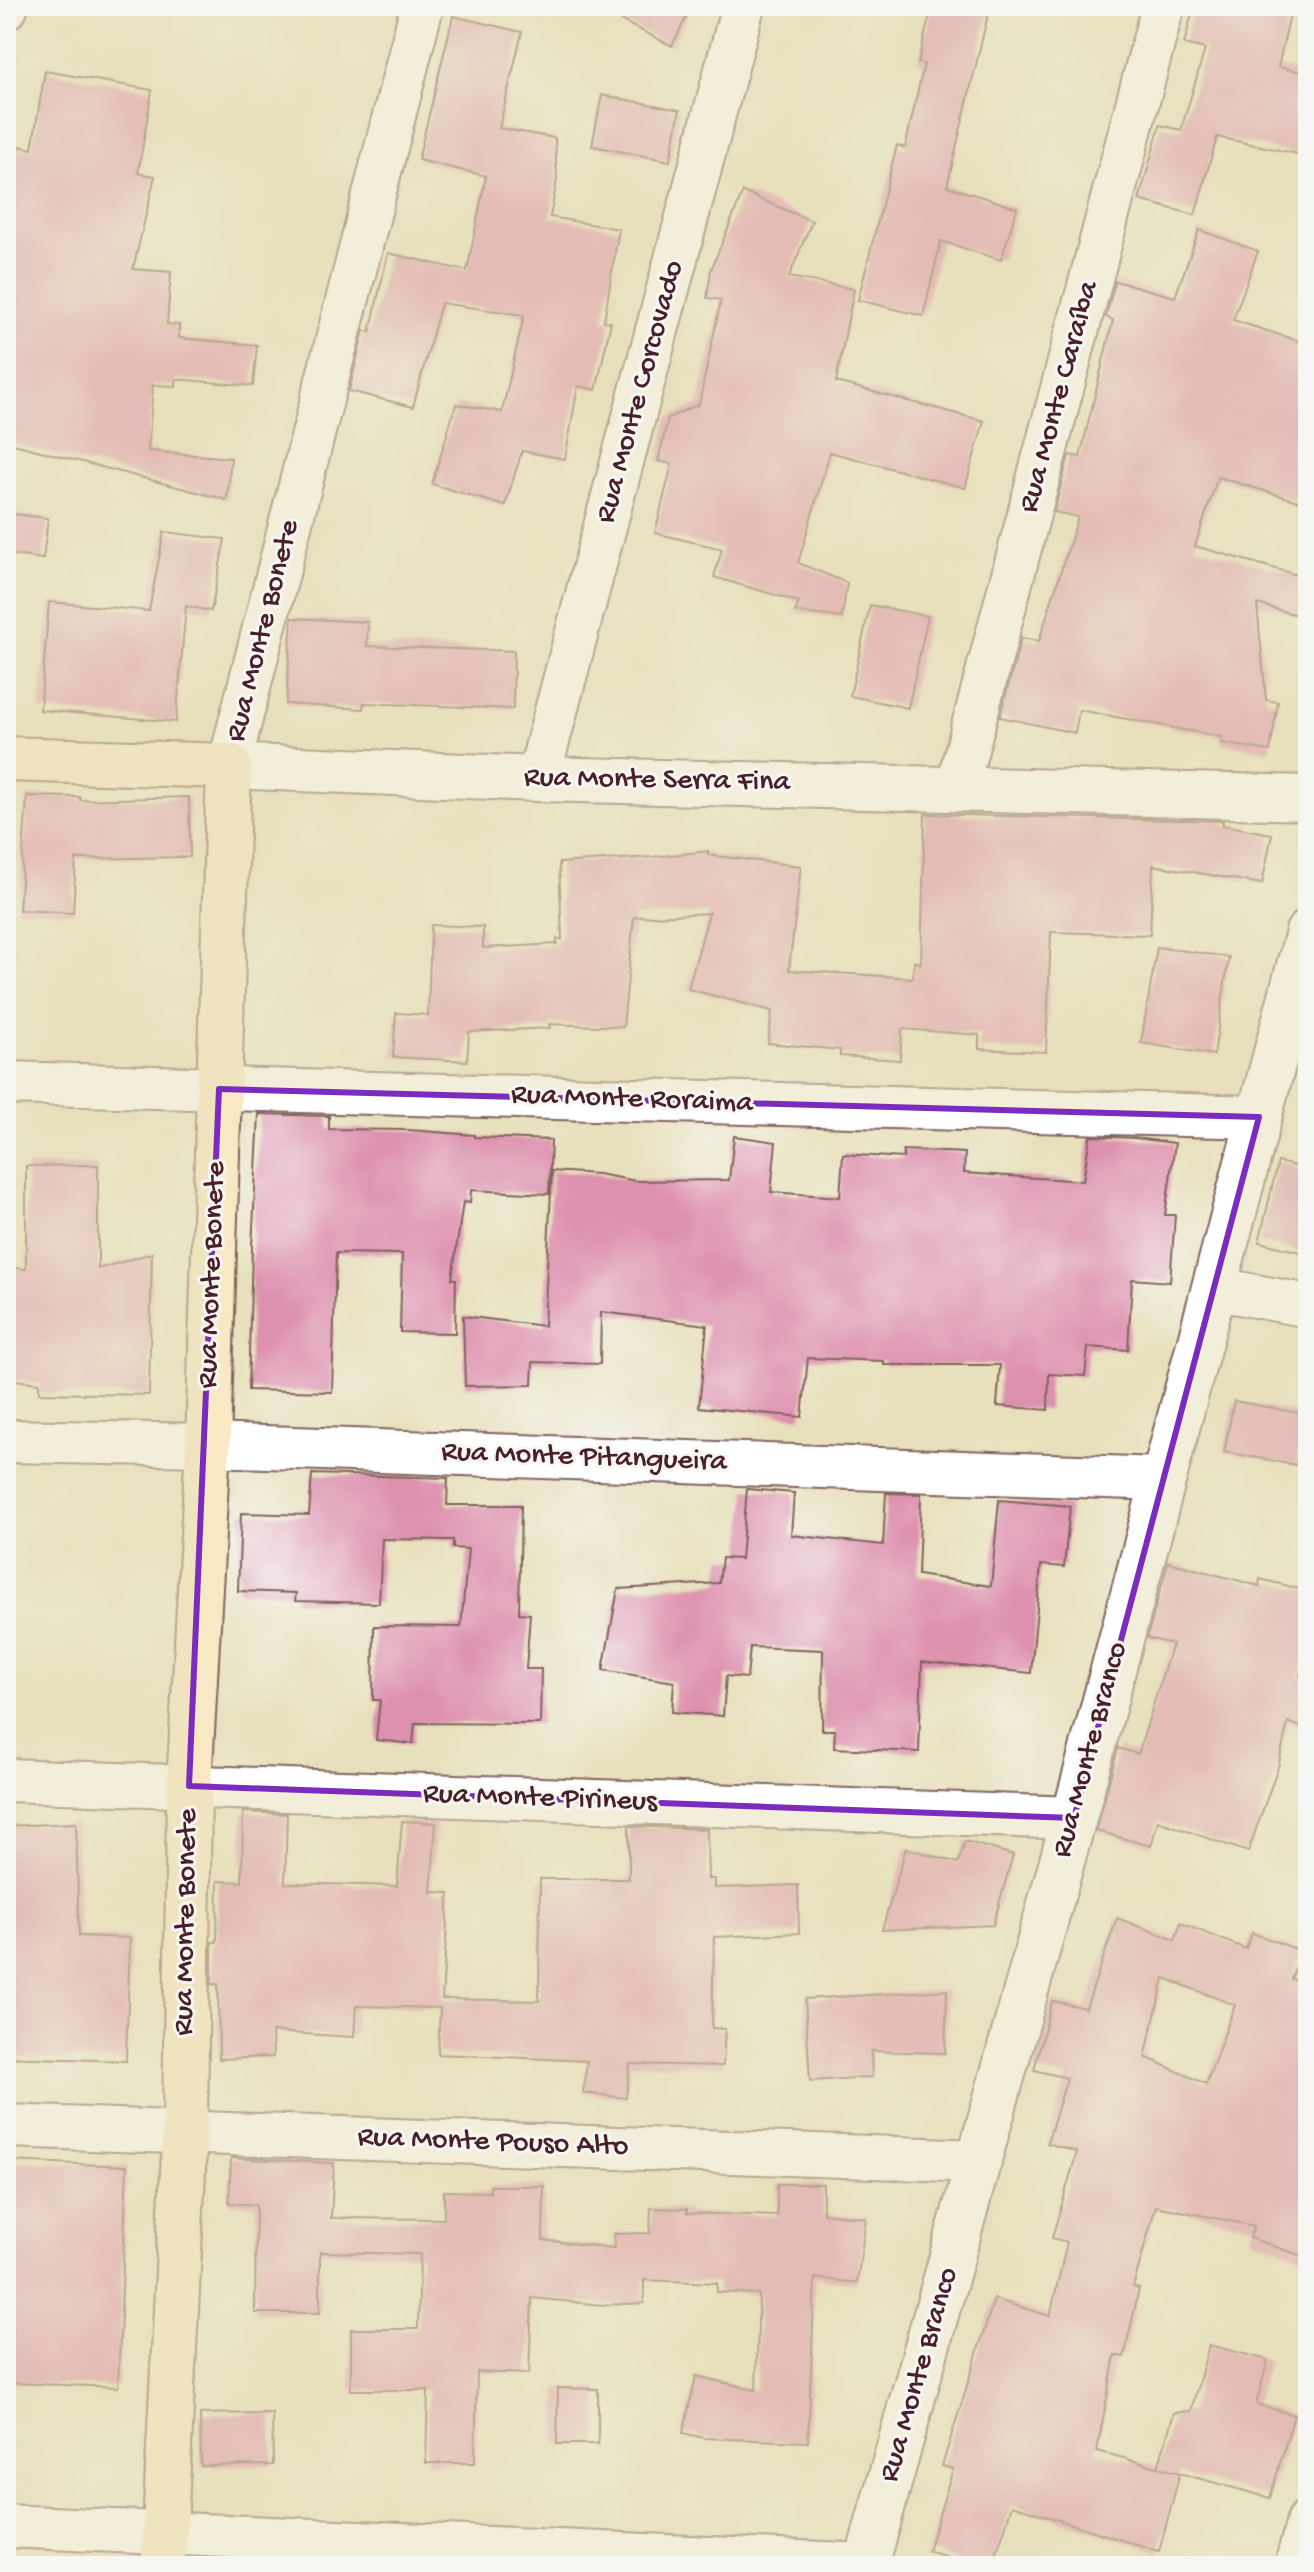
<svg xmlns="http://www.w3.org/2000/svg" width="1314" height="2572" font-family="'Gochi Hand',sans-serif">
<rect width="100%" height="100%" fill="#f6f6f2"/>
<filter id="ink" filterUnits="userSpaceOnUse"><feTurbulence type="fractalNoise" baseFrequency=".0125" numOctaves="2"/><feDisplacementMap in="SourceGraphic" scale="16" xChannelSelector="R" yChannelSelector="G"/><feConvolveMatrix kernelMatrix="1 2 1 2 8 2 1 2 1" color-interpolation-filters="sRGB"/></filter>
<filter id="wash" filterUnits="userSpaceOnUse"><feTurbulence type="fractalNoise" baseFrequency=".006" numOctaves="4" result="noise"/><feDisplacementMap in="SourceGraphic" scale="32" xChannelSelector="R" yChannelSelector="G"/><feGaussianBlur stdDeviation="1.8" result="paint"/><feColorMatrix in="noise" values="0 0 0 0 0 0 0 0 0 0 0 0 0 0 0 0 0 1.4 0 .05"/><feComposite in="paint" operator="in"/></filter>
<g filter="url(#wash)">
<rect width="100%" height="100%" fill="#e8e0bc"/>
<g id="blocks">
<!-- building -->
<path fill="#de91af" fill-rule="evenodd" d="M 592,6 L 692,6 L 672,46 Z
M 932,6 L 990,6 L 947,186 L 1017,208 L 1001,260 L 941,241 L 923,316 L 858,300 L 897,145 L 905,148 L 924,64 L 918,63 Z
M 1194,6 L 1292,6 L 1278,67 L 1308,73 L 1308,156 L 1217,137 L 1195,215 L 1139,200 L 1160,125 L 1181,130 L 1205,49 L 1184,44 Z
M 453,16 L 522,32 L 499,128 L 555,138 L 557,180 L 550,217 L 619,229 L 604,321 L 611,322 L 596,390 L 578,386 L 565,459 L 522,451 L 505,506 L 432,484 L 456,404 L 502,412 L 524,315 L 441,303 L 413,407 L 349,391 L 364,330 L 370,332 L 388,253 L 467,271 L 486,176 L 418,160 Z
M 45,71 L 152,90 L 138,173 L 155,176 L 133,269 L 171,272 L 167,324 L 179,325 L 179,338 L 257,345 L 253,386 L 176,379 L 176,386 L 153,385 L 148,451 L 231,458 L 227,500 L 6,442 L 6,203 L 19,146 L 32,149 Z
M 602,95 L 680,110 L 670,161 L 592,146 Z
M 743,192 L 812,221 L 789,277 L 854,289 L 836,382 L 984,421 L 965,488 L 830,452 L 798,563 L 847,583 L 842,618 L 795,612 L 799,602 L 714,577 L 722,549 L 655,533 L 672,464 L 658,461 L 668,418 L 699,404 L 721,300 L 707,298 L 711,270 Z
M 1199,230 L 1258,251 L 1233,320 L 1308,344 L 1308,504 L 1218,477 L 1195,546 L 1308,578 L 1308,618 L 1257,604 L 1266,700 L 1278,702 L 1270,751 L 1221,743 L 1222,737 L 1079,710 L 1075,733 L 1000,717 L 1021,638 L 1039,641 L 1078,517 L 1054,512 L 1069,455 L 1080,457 L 1113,320 L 1106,317 L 1115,281 L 1175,297 Z
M 6,513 L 48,518 L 43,559 L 6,554 Z
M 164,532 L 225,539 L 211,611 L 186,606 L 176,722 L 40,710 L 49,602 L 149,611 Z
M 870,605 L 928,616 L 908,708 L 850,696 Z
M 292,618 L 368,622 L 367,646 L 514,651 L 513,709 L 364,703 L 363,709 L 286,704 Z
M 27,796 L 80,797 L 80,800 L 189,797 L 190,857 L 76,859 L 73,913 L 19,910 Z
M 925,814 L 1223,821 L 1223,825 L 1272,834 L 1262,884 L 1153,865 L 1150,935 L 1051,932 L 1046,1052 L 979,1049 L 979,1035 L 902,1029 L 900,1060 L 840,1056 L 840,1050 L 768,1043 L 772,1011 L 688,989 L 709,913 L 634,917 L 623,1027 L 549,1024 L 550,1028 L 469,1032 L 467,1061 L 393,1057 L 396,1013 L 428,1015 L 431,925 L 483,927 L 483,948 L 557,944 L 557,939 L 562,939 L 559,863 L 652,857 L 708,851 L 708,855 L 801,866 L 789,970 L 913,978 L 914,962 L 921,963 Z
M 1157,947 L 1229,957 L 1214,1055 L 1141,1043 Z
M 259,1114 L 329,1116 L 329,1129 L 409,1130 L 474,1135 L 474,1137 L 551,1140 L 549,1194 L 471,1190 L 470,1203 L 463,1202 L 452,1279 L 456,1279 L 455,1333 L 400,1332 L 402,1254 L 336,1253 L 332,1392 L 248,1390 L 252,1247 Z
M 734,1136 L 776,1142 L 771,1192 L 840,1197 L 843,1154 L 903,1158 L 903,1150 L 965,1153 L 964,1173 L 1083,1181 L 1090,1136 L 1135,1138 L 1175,1143 L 1165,1215 L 1175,1215 L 1170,1282 L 1132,1279 L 1128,1350 L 1088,1347 L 1085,1376 L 1049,1374 L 1048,1410 L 997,1406 L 1000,1365 L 884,1365 L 884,1361 L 808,1358 L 802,1417 L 699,1407 L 707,1325 L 601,1312 L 600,1364 L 533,1362 L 532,1385 L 465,1386 L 463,1316 L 544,1326 L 552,1171 L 598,1174 L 636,1181 L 729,1180 Z
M 1278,1162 L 1308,1169 L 1308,1254 L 1259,1242 Z
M 98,1165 L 98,1269 L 152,1253 L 149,1395 L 39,1393 L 39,1383 L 6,1379 L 6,1267 L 26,1269 L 26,1166 Z
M 1234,1401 L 1305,1414 L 1296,1465 L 1224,1452 Z
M 312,1474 L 448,1478 L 447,1505 L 521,1505 L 519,1613 L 530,1614 L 526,1669 L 541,1669 L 540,1724 L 415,1723 L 413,1744 L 376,1740 L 380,1700 L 373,1700 L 374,1626 L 461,1627 L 468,1549 L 453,1548 L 453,1540 L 382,1539 L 379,1603 L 295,1601 L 296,1593 L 238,1591 L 241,1513 L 309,1515 Z
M 747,1489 L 794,1493 L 791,1535 L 883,1545 L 886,1493 L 921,1494 L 918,1575 L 991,1586 L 999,1500 L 1070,1506 L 1064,1567 L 1041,1565 L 1031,1673 L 922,1662 L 919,1752 L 834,1748 L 835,1730 L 822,1730 L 823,1650 L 750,1647 L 747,1678 L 726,1676 L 723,1716 L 672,1712 L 674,1682 L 603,1670 L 618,1589 L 719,1583 L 722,1558 L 741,1559 Z
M 1168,1562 L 1259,1586 L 1260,1579 L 1308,1591 L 1308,1642 L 1300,1676 L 1308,1679 L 1308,1730 L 1288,1722 L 1278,1767 L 1248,1852 L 1158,1821 L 1151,1846 L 1096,1831 L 1118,1748 L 1138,1754 L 1172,1644 L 1147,1638 Z
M 243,1812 L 287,1814 L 285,1883 L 397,1886 L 402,1821 L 436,1823 L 431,1892 L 449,1893 L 442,1999 L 539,2001 L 540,1879 L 629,1879 L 629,1826 L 707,1829 L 708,1879 L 714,1879 L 714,1888 L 798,1885 L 799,1933 L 714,1937 L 712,2028 L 725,2029 L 723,2066 L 630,2064 L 626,2098 L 583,2093 L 587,2061 L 438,2054 L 440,2008 L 356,2006 L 354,2037 L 272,2032 L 273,2057 L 219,2059 L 218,1984 L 212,1984 L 212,1942 L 217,1942 L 218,1881 L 242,1882 Z
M 76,1823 L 79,1936 L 130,1938 L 126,2061 L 6,2057 L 6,1826 Z
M 965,1841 L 1013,1855 L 993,1925 L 882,1930 L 906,1848 L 958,1863 Z
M 1117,1918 L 1175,1940 L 1181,1923 L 1246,1949 L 1252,1933 L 1302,1951 L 1291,1979 L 1308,1983 L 1308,2258 L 1250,2238 L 1254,2226 L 1156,2206 L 1133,2287 L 1139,2289 L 1124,2357 L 1115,2355 L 1097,2451 L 1180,2473 L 1159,2552 L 1012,2505 L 993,2566 L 979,2566 L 928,2551 L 953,2469 L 942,2466 L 994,2299 L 1050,2316 L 1067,2242 L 1052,2238 L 1077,2152 L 1047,2143 L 1067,2078 L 1034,2070 L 1052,2001 L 1086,2008 ZM 1164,1978 L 1235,2005 L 1206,2084 L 1145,2057 Z
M 947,1990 L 945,2053 L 871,2051 L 872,2077 L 810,2081 L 805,1999 Z
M 231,2158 L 334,2163 L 331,2218 L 444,2219 L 444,2191 L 490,2192 L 490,2186 L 544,2186 L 543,2240 L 615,2248 L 614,2234 L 650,2233 L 651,2208 L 687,2209 L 687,2213 L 777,2216 L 777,2184 L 823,2184 L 823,2213 L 866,2218 L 857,2283 L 815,2278 L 808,2442 L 704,2438 L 683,2433 L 696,2376 L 756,2390 L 759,2294 L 717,2292 L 717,2283 L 644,2280 L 644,2303 L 603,2305 L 532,2298 L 529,2374 L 477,2372 L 475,2463 L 426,2463 L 428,2390 L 351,2390 L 351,2329 L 418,2329 L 420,2254 L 320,2252 L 320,2313 L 255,2313 L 256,2205 L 229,2203 Z
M 6,2161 L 127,2166 L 118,2387 L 11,2383 L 13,2323 L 6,2323 Z
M 1209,2345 L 1268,2360 L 1256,2404 L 1294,2415 L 1270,2498 L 1158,2467 L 1174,2413 L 1191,2411 Z
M 558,2388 L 598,2389 L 598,2444 L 557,2444 Z
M 272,2413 L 273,2465 L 201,2466 L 200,2414 Z"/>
</g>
</g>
<g filter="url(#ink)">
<use href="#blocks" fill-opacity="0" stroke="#81635e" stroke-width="2"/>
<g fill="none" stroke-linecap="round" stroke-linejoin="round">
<defs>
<path id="minor" d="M 6,8 L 6,6
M 229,766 L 422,6
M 538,779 L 743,6
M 957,787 L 1163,6
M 6,1083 L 1259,1117
M 1213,1288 L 1308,1306
M 6,1441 L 208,1445 L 1162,1479
M 6,1780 L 1074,1818
M 6,2126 L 980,2161
M 6,2526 L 867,2565
M 1296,2566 L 1308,2521"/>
<path id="tertiary" d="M 229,766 L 538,779 L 1308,798
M 866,2566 L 1074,1818 L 1308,932"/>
<path id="secondary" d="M 6,759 L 229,766 L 208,1445 L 189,1786 L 185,2132 L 163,2566"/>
</defs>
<!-- minor casing -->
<use href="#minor" stroke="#81635e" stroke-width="46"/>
<!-- tertiary casing -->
<use href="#tertiary" stroke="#81635e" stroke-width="48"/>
<!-- secondary casing -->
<use href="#secondary" stroke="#81635e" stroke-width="48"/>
<!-- minor -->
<use href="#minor" stroke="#fff" stroke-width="42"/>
<!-- tertiary -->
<use href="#tertiary" stroke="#fff" stroke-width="44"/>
<!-- secondary -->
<use href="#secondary" stroke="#f8e8c3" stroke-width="44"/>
</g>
</g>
<!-- marked area -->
<path d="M0 0H1314V2572H0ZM 219,1089 L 1259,1117 L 1074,1818 L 189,1786 Z" fill="#e8e0bc" fill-opacity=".55" fill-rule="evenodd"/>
<path fill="none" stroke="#7b2cbf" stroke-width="6" stroke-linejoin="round" d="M 219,1089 L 1259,1117 L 1074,1818 L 189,1786 Z"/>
<g text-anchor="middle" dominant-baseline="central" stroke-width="6" stroke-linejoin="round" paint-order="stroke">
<!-- street labels -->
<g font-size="30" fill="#4a1f2b" stroke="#f6f6f2">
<text transform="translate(641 392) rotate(-75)">Rua Monte Corcovado</text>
<text transform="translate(1060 397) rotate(-75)">Rua Monte Caraíba</text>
<text transform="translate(264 631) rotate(-76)">Rua Monte Bonete</text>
<text transform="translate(657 781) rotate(1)">Rua Monte Serra Fina</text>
<text transform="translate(632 1100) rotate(2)">Rua Monte Roraima</text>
<text transform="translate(213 1275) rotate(-88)">Rua Monte Bonete</text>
<text transform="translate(584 1458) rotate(2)">Rua Monte Pitangueira</text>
<text transform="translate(1091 1750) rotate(-75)">Rua Monte Branco</text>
<text transform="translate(540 1799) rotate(2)">Rua Monte Pirineus</text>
<text transform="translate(187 1922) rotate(-89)">Rua Monte Bonete</text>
<text transform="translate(493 2143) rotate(2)">Rua Monte Pouso Alto</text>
<text transform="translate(920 2375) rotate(-74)">Rua Monte Branco</text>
</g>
</g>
<!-- margin -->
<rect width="1314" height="2572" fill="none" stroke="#f6f6f2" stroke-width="32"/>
</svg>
